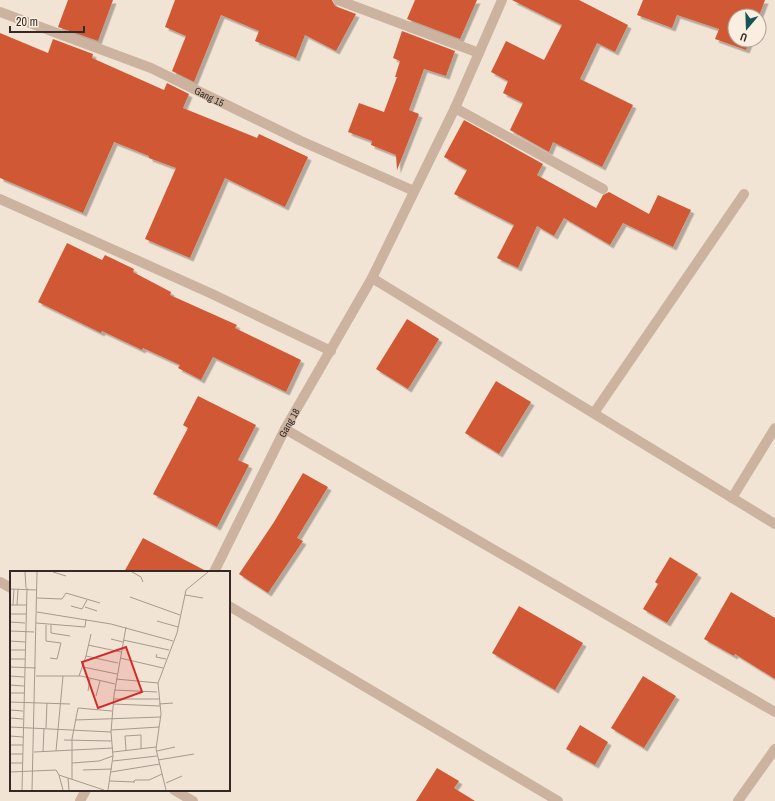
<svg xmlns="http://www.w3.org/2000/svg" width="775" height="801" font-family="'Archivo Narrow',sans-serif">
<defs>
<filter id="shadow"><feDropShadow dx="3.5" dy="3.5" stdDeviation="0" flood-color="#0004"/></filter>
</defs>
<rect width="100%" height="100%" fill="#f2e4d4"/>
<!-- building -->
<path fill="#d15934" filter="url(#shadow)" d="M 68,0 L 113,0 L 98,41 L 58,27 Z
M 175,0 L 332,0 L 335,6 L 356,14 L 336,51 L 305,35 L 296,58 L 255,41 L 259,31 L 221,15 L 194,82 L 172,71 L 186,36 L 165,27 Z
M 415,0 L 477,0 L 460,39 L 407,19 Z
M 512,0 L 579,0 L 628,25 L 615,52 L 597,43 L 580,79 L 633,105 L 602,167 L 553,142 L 549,152 L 510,130 L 523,103 L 503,93 L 508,81 L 491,72 L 506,41 L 544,60 L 562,25 Z
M 643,0 L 765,0 L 759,16 L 735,16 L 735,40 L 750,40 L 746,50 L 715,39 L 719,29 L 677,15 L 672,28 L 637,15 Z
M 402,31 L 455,51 L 446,76 L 424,69 L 409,110 L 419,114 L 397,170 L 396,155 L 371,145 L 372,141 L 348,132 L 359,103 L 384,112 L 397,77 L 395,77 L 400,61 L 393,58 Z
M 0,33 L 48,53 L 53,39 L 93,54 L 92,58 L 164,90 L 167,83 L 189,94 L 183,108 L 257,138 L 259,134 L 308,157 L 285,207 L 225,178 L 190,258 L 145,239 L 176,168 L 149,158 L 149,156 L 114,142 L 83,213 L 0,178 Z
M 464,120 L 543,164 L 537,175 L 596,208 L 603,195 L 609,192 L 649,214 L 658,195 L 691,210 L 673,247 L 623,223 L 610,245 L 564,218 L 554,236 L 537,226 L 518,268 L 497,258 L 514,225 L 454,194 L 467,170 L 444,157 Z
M 67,243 L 102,260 L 105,255 L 134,269 L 133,272 L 171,292 L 170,295 L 237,325 L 235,328 L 301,360 L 286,392 L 213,357 L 201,380 L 178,368 L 180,365 L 143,348 L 142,350 L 102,331 L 101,333 L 38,302 Z
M 407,319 L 439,339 L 408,389 L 376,369 Z
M 496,381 L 531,402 L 499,454 L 465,433 Z
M 198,396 L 256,425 L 238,460 L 249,465 L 217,527 L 153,494 L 188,428 L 183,425 Z
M 303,473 L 328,487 L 297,538 L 303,541 L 268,593 L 239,574 L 274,522 Z
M 143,538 L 208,572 L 124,572 Z
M 670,557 L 698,574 L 667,623 L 643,609 L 658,584 L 655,582 Z
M 731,592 L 775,618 L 775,679 L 735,654 L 734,656 L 704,639 Z
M 519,606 L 583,643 L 555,690 L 492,653 Z
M 643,676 L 676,696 L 644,748 L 611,728 Z
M 580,725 L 608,742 L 595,765 L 566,749 Z
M 437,768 L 459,781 L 454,788 L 475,801 L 416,801 Z"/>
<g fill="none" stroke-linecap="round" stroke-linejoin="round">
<!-- minor -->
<g stroke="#cbb3a0" stroke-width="10">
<path d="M 338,0 L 479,53"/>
<path id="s1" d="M 0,12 L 151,68 L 301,141 L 414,191"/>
<path d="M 455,108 L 603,189"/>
<path d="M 0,199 L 210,293 L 331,351"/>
<path d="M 372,278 L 775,524"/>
<path d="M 594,413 L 744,194"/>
<path d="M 285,429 L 775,712"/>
<path d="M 732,498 L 775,428"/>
<path id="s2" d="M 214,572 L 285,429 L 372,278 L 455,108 L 502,0"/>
<path d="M 0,582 L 11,588"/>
<path d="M 229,606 L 558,801"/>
<path d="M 174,790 L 193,801"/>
<path d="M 80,801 L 86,790"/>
<path d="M 738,801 L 775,749"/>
</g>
</g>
<g text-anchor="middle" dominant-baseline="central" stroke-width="3.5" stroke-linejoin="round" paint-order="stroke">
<!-- street labels -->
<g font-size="10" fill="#342924" stroke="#faeee0">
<text stroke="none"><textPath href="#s1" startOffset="226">Gang 15</textPath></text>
<text stroke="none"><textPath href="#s2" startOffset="167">Gang 18</textPath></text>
</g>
</g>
<!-- overview -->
<g transform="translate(10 571)">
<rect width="220" height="220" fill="#f2e4d4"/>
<path fill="none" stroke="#a6998e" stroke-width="1" d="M 15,1 L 16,17M 43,1 L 56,5M 122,1 L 131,6 L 133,11M 0,18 L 27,19M 175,24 L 193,27M 120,26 L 170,44M 27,27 L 52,28 L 56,22 L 90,32M 0,34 L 16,34M 3,34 L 4,18M 7,34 L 8,18M 61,35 L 72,38 L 77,29M 75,36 L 87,40M 27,41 L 101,53 L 163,70M 0,43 L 16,43M 147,50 L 168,56M 0,51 L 15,52M 26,52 L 75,56 L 76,48M 36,54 L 36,70 L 51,72 L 47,88 L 40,87M 41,54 L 41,62 L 60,65M 0,60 L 24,61M 101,68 L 113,71M 113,69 L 159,79M 0,70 L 15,71M 78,74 L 111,81M 0,79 L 15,79M 147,83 L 146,86 L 156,88M 76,85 L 81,63M 110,87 L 153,97M 0,88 L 15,88M 0,96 L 26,97M 73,96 L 107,103M 0,105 L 14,106M 26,105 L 71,105 L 105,113M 69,105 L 76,85 L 108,92M 106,108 L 148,112M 0,114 L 14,115M 104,119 L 147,121M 78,120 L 80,108M 0,122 L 14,122M 86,125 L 90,110M 103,128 L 149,128M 0,131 L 60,133M 103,133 L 150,135M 149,133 L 163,132M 0,139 L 13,140M 0,147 L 13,148M 65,149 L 151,146M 0,156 L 101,161M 36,157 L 37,132M 101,159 L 149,156M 0,165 L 13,166M 54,169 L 101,170M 0,174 L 13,174M 116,179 L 115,165 L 131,164 L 131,178M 46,180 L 53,105M 147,180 L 165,176M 24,181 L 103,177M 33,181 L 34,157M 103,181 L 146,176M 0,183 L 13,183M 148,189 L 184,183M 103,190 L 147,185M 0,192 L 13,192M 62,192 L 89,190 L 103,185M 73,199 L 102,198M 0,201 L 46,199 L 49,204 L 94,219M 101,201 L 150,193M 49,204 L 53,219M 58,207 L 59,219M 62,208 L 62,168 L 68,137 L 102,140M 100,210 L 125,211M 123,211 L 125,209 L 139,209 L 152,203M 156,212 L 172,205M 12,219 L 17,17M 22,219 L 27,1M 98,219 L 103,185 L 101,161 L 104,124 L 116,56M 156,219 L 146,178 L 151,143 L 148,112 L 167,62 L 176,19 L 198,1"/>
<path fill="#d62828" fill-opacity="0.15" stroke="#d62828" stroke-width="2" d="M 116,76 L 132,121 L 88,137 L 72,91 Z"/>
<rect width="220" height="220" fill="none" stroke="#342924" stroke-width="2"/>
</g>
<!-- north arrow -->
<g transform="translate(747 28) rotate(199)"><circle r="19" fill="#faeee0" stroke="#ab9f95"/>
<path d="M0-3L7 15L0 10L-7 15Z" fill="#165458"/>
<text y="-6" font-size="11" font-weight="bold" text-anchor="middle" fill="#342924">U</text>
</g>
<!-- scale -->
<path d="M10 26v6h74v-6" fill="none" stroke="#342924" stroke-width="2"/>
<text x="16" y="26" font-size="12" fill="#342924" stroke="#faeee0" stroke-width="3" paint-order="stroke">20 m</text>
</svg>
